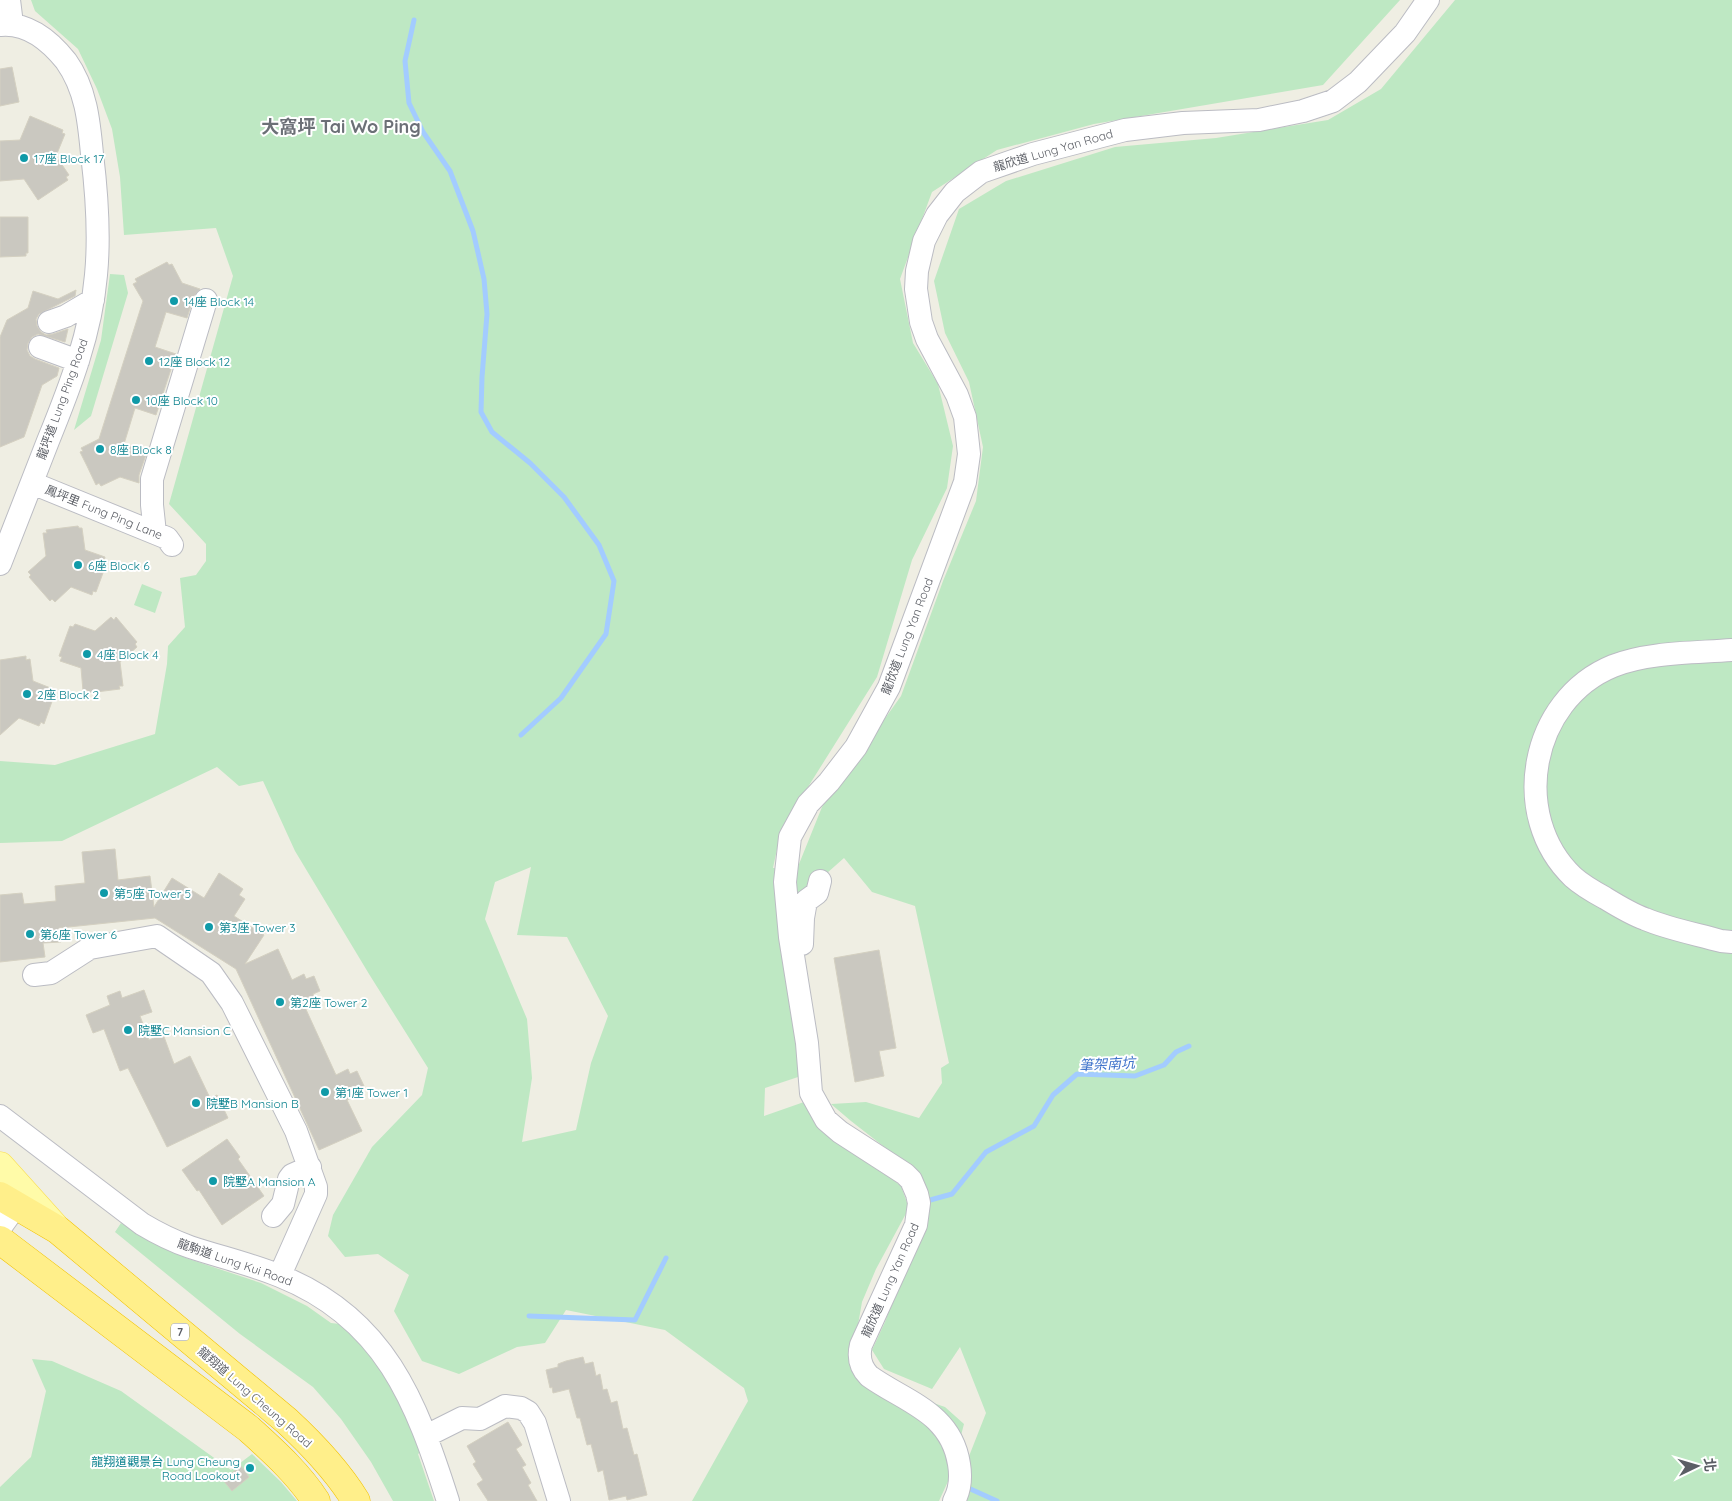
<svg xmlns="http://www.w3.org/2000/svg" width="1732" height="1501" font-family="Quicksand,'Noto Sans TC',sans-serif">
<rect width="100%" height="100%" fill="#efeee3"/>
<!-- green -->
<path fill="#bee8c3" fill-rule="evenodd" d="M 31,0 L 1400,0 L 1323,85 L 1094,124 L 997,150 L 932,192 L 900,279 L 913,343 L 938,384 L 953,446 L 947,488 L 912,560 L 877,677 L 781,830 L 773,868 L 797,869 L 822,807 L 901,696 L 943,581 L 976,501 L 983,447 L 969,382 L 945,333 L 934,281 L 959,209 L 1006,181 L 1115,147 L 1216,138 L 1328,120 L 1381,89 L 1455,0 L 1732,0 L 1732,1501 L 958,1501 L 962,1474 L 986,1413 L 960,1347 L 932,1389 L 884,1369 L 872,1350 L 885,1322 L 930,1198 L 910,1167 L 851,1121 L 831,1104 L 866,1102 L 919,1118 L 942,1083 L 941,1068 L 949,1063 L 915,906 L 872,892 L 844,858 L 792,904 L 801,1076 L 765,1088 L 764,1116 L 804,1102 L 823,1132 L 883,1171 L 901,1186 L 909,1208 L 876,1269 L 862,1302 L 852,1359 L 904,1393 L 945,1407 L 964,1424 L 950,1477 L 939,1501 L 692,1501 L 748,1401 L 744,1388 L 665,1330 L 566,1310 L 545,1343 L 517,1347 L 459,1374 L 422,1361 L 394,1311 L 409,1275 L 378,1254 L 345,1257 L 328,1236 L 333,1215 L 372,1147 L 422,1095 L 428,1068 L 369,974 L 295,851 L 263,781 L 239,786 L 217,767 L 62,841 L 0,843 L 0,761 L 55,765 L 155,734 L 167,664 L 168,646 L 185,627 L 180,578 L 196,575 L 206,561 L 206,544 L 169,504 L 233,276 L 216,228 L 124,235 L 120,177 L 112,129 L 97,89 L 78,49 L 35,11 ZM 531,867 L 517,935 L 567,937 L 608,1016 L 591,1063 L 576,1130 L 522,1142 L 532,1078 L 527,1019 L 485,919 L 495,882 Z
M 110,274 L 124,275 L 128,293 L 91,416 L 74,430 L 101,340 Z
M 142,584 L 162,592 L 155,613 L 134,605 Z
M 121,1223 L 150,1241 L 186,1258 L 261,1283 L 307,1306 L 331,1323 L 348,1325 L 398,1392 L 422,1451 L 418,1454 L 434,1501 L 393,1501 L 371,1462 L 341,1419 L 313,1387 L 240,1334 L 115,1232 Z
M 32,1359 L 52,1361 L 121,1391 L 231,1470 L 252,1454 L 281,1482 L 297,1501 L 0,1501 L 0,1487 L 31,1457 L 46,1391 Z"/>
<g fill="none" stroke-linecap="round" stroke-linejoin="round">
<!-- stream -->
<path stroke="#a3ccff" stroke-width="5" d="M 414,20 L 405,61 L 409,103 L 423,132 L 450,171 L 473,231 L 484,279 L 487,314 L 482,377 L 481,412 L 492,432 L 530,463 L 564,497 L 599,545 L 614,581 L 606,634 L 561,698 L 521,735
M 923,1202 L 952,1194 L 986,1152 L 1034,1126 L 1053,1095 L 1077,1074 L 1135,1076 L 1164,1065 L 1176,1052 L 1189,1046
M 529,1316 L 635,1320 L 666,1258
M 966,1487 L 997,1501"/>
</g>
<!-- building -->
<path fill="#cac8c0" stroke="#d4d0c1" d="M 12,67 L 19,102 L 0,106 L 0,69 Z
M 30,116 L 63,130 L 62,133 L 65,134 L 56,156 L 69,175 L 66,177 L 68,180 L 38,200 L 24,179 L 0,181 L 0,141 L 20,140 Z
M 0,217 L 28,217 L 28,253 L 26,253 L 26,256 L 0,257 Z
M 167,262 L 169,265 L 172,264 L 182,283 L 200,289 L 194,296 L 187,318 L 166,312 L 155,347 L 176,354 L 156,415 L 135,408 L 124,444 L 147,452 L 139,475 L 139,483 L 120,477 L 101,486 L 99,483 L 96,485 L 87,466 L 80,452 L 83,451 L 81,448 L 99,439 L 111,401 L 143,301 L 133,284 L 137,282 L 135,279 Z
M 76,290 L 75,296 L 39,314 L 36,319 L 37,326 L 41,332 L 46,335 L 53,334 L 68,329 L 65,342 L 38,334 L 32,337 L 28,343 L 27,350 L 30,356 L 35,359 L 59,368 L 57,376 L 42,385 L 24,437 L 0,447 L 0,337 L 7,320 L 28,308 L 33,291 L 58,299 Z
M 78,526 L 79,528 L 82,528 L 85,550 L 105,557 L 104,561 L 107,562 L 96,592 L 93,591 L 92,595 L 71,587 L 55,602 L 52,599 L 50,601 L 29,577 L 31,575 L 28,572 L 46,556 L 43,533 L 47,533 L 46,530 Z
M 111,617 L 114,620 L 116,617 L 137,642 L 135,644 L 137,647 L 120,662 L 123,686 L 119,686 L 120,689 L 88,693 L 87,690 L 83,691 L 81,668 L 60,661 L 62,657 L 59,656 L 70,626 L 73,627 L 75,624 L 95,631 Z
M 26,656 L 26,660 L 30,659 L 33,681 L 53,689 L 52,692 L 55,693 L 44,724 L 41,722 L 39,726 L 19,718 L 0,735 L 0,660 Z
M 115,849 L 118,880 L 150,876 L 154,907 L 172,878 L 204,898 L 219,873 L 243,889 L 239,895 L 245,899 L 234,916 L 264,935 L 245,964 L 278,949 L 292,980 L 304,974 L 306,979 L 314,976 L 320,991 L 313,994 L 315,999 L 304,1005 L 336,1075 L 348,1069 L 350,1074 L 357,1071 L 364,1086 L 357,1089 L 359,1094 L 347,1100 L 362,1131 L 319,1150 L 236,969 L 155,918 L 59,928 L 61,942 L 43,943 L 45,957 L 0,962 L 0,895 L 22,893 L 24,904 L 56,901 L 55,886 L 85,883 L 82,852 Z
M 879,950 L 896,1048 L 879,1051 L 884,1076 L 855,1082 L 834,958 Z
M 144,990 L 152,1012 L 140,1016 L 149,1040 L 163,1034 L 174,1064 L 190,1056 L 210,1098 L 217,1095 L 228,1118 L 167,1147 L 128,1068 L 120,1071 L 104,1029 L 93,1033 L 86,1015 L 110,1005 L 107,996 L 120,991 L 122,998 Z
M 227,1139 L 240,1157 L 238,1159 L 264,1196 L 222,1225 L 199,1190 L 197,1191 L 182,1170 Z
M 583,1357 L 585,1364 L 593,1362 L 596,1376 L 600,1374 L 603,1390 L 607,1389 L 611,1403 L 617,1401 L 623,1429 L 627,1428 L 634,1455 L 637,1454 L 647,1495 L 627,1500 L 626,1496 L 609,1500 L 603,1470 L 598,1472 L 591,1444 L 587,1445 L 580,1418 L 577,1418 L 569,1389 L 553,1393 L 552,1387 L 550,1388 L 546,1370 L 558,1367 L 558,1364 L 566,1361 Z
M 508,1422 L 522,1445 L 516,1449 L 526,1465 L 522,1467 L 531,1483 L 528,1485 L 537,1501 L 488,1501 L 477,1484 L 483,1480 L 473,1464 L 476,1462 L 467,1446 Z
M 241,1466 L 249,1477 L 232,1491 L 223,1480 Z"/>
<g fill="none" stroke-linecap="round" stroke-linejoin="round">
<defs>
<path id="minor" d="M 9,0 L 12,24
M 0,25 C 28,22 50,41 66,61 C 86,89 89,121 92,154 C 97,195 100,234 96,275 C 91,333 70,387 48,441 C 32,482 16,523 0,564
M 49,322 L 66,316 L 93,300
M 40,347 L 78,361
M 32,483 L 167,538 L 172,545
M 155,533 L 152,505 L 152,479 L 206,300
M 1732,650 C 1694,653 1648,652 1613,666 C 1530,700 1509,816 1573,877 C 1583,886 1594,892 1605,898 C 1618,906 1631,914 1645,919 C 1669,929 1696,934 1721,941 L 1732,942
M 802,944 L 803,918 L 806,901 L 817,893 L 820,881
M 34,975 L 51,973 L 90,948 L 157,936 L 211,973 L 232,1003 L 296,1131 L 316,1187 L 316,1194 L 280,1275
M 0,1116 L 142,1224 C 157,1233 173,1241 190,1247 C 220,1257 251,1264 280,1276 C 385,1318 416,1401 448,1501
M 273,1216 L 283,1204 L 289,1179 L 292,1175 L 310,1167
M 0,1228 L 16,1206
M 426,1436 L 462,1418 L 480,1419 L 505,1406 L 521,1408 L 528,1412 L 535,1423 L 559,1501
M 954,1501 C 960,1490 961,1476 959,1464 C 951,1412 905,1402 869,1376 C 860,1367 858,1357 861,1345 L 916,1225 L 919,1203 L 917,1194 L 911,1180 L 905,1174 L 840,1132 L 826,1120 L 811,1093 L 807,1043 L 790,937 L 785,882 L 790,837 L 808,804 L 829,782 L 856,747 L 889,687 L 965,482 L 969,454 L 965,417 L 957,395 L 927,339 L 921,322 L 916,289 L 917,271 L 924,241 L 937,215 L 955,192 L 981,172 L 1033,154 L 1125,130 L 1183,123 L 1259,120 L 1303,111 L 1333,101 L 1358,82 L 1405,33 L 1428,0"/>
<path id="major" d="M 0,1166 L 54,1226"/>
<path id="highway" d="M 0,1196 L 58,1230 L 287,1421 C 313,1445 337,1470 356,1501
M 0,1240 L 249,1429 C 273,1451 298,1473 316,1501"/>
</defs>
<!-- minor casing -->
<use href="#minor" stroke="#bbbcc3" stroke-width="24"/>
<!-- major casing -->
<use href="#major" stroke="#fade51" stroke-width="29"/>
<!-- highway casing -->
<use href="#highway" stroke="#f2c200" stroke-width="29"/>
<!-- minor -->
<use href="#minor" stroke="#fff" stroke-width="22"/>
<!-- major -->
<use href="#major" stroke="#fffba8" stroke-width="28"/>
<!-- highway -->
<use href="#highway" stroke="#ffef8a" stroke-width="28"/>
</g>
<!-- markers -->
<g fill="#0f9aa8" stroke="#fff" stroke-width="2">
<circle cx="24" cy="158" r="5"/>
<circle cx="174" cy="301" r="5"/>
<circle cx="149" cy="361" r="5"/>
<circle cx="136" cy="400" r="5"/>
<circle cx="100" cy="449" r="5"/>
<circle cx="78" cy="565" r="5"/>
<circle cx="87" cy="654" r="5"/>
<circle cx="27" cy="694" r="5"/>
<circle cx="104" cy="893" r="5"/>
<circle cx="209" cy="927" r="5"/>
<circle cx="30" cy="934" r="5"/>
<circle cx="280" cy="1002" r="5"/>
<circle cx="128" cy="1030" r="5"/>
<circle cx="325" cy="1092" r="5"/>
<circle cx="196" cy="1103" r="5"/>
<circle cx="213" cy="1181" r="5"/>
<circle cx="250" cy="1468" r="5"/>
</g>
<g text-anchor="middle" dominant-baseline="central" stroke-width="4" stroke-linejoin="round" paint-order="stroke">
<!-- shield labels -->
<rect fill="#fff" stroke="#8c8e93" stroke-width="1" x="171" y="1323.5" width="18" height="17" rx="4"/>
<g font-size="11" font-weight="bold" fill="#5b5e65">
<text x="180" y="1332">7</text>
</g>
<!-- street labels -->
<g font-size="12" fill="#5b5e65" stroke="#fff">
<text transform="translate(1053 150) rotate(-16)">龍欣道 Lung Yan Road</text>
<text transform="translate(62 399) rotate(-70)">龍坪道 Lung Ping Road</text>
<text transform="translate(104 512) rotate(22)">鳳坪里 Fung Ping Lane</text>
<text transform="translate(907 636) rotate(-69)">龍欣道 Lung Yan Road</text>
<text transform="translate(235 1262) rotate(19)">龍駒道 Lung Kui Road</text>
<text transform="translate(890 1280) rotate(-66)">龍欣道 Lung Yan Road</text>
<text transform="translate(255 1397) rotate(41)">龍翔道 Lung Cheung Road</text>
</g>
<!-- culture labels -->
<g font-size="12" fill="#0d838f" stroke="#fff" text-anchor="start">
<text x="34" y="158">17座 Block 17</text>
<text x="184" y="301">14座 Block 14</text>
<text x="159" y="361">12座 Block 12</text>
<text x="146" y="400">10座 Block 10</text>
<text x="110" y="449">8座 Block 8</text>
<text x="88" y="565">6座 Block 6</text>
<text x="97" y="654">4座 Block 4</text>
<text x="37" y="694">2座 Block 2</text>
<text x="114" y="893">第5座 Tower 5</text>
<text x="219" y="927">第3座 Tower 3</text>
<text x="40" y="934">第6座 Tower 6</text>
<text x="290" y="1002">第2座 Tower 2</text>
<text x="138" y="1030">院墅C Mansion C</text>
<text x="335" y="1092">第1座 Tower 1</text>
<text x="206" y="1103">院墅B Mansion B</text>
<text x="223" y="1181">院墅A Mansion A</text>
<text x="240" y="1461" text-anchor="end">龍翔道觀景台 Lung Cheung<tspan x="240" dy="14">Road Lookout</tspan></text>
</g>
<!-- water labels -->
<g font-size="14" font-style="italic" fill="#3d71ca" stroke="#fff">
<text transform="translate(1107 1064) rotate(-3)">筆架南坑</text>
</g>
<!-- district labels -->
<g font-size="18" font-weight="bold" fill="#6c7077" stroke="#fff">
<text x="341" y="126">大窩坪 Tai Wo Ping</text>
</g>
</g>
<!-- north arrow -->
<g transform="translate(1697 1466) rotate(85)" stroke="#ffffff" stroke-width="4" paint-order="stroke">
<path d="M0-4L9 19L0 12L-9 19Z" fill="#5b5e65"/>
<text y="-8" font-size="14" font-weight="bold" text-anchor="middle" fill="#5b5e65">北</text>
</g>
</svg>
